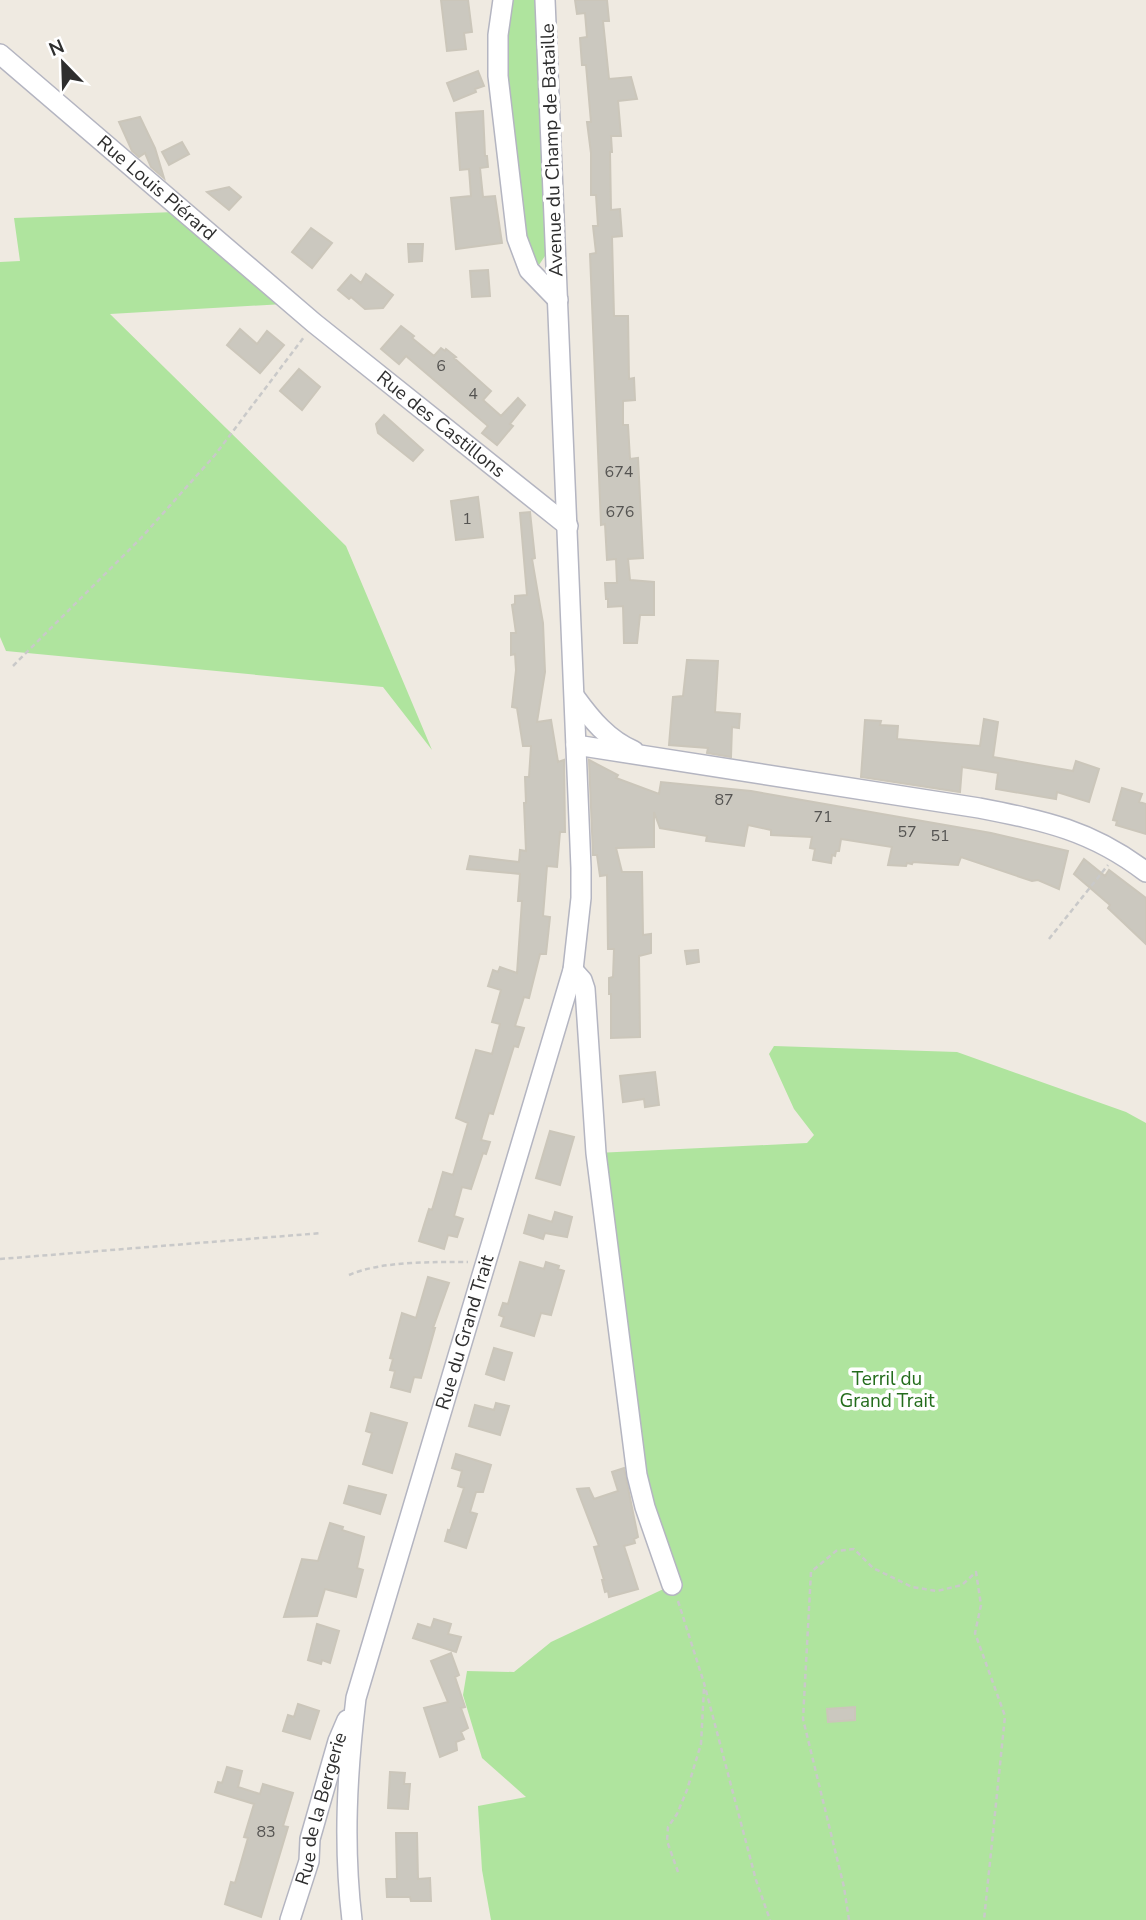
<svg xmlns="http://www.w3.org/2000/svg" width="1146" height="1920" font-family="'Nunito Sans',sans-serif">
<rect width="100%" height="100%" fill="#efeae1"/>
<!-- green -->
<path fill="#afe49e" d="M 508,0 L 535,0 L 547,253 L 539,265 L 533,266 L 527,259 L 501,38 Z
M 175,212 L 284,304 L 110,314 L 346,546 L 432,750 L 383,687 L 6,651 L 0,637 L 0,262 L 20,261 L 14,218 Z
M 774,1046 L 957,1052 L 1126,1112 L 1146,1123 L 1146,1920 L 491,1920 L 482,1870 L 478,1806 L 526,1797 L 482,1758 L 463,1695 L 467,1671 L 514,1672 L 551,1642 L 672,1585 L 645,1507 L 596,1153 L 807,1143 L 814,1135 L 794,1109 L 769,1054 Z"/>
<!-- building -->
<path fill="#cbc8bf" stroke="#cbc6ba" stroke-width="2" d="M 441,0 L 468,0 L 472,32 L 464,33 L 466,49 L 447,51 Z
M 575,0 L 607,0 L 609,21 L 603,21 L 609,79 L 631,77 L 637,99 L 618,101 L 621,136 L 611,136 L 612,152 L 610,152 L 611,210 L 620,209 L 622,236 L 612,237 L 614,316 L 628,316 L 629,379 L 634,378 L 635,400 L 623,401 L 623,425 L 628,425 L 630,459 L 638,458 L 643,558 L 628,559 L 630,580 L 654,582 L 654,615 L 640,615 L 637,643 L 624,643 L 623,606 L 608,607 L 608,599 L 606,599 L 605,583 L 617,583 L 616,559 L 607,560 L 605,524 L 601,525 L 590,254 L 596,253 L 593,226 L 598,226 L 596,195 L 591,195 L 591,153 L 587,122 L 591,122 L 586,65 L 582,65 L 580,38 L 587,37 L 585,13 L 577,14 Z
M 478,71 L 484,86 L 475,89 L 476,92 L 454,101 L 447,83 Z
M 483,111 L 485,156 L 487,156 L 488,167 L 480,168 L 483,197 L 495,196 L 502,243 L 456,249 L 451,198 L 471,196 L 469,169 L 460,170 L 456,113 Z
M 140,117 L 155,148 L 164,178 L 151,167 L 145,153 L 139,157 L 132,151 L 119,122 Z
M 182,142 L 189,154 L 169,165 L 162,152 Z
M 229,187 L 241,197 L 229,210 L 207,192 Z
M 311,228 L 332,243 L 312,268 L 292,252 Z
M 408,244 L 423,244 L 422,261 L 409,262 Z
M 488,270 L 490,296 L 472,297 L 470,271 Z
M 366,274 L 393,295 L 383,308 L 365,309 L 351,297 L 349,299 L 338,290 L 351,275 L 361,283 Z
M 401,326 L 414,336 L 412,338 L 434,356 L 441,348 L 445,351 L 446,349 L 456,357 L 454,358 L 491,391 L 483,400 L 501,416 L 518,398 L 525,405 L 510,424 L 513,426 L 497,445 L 482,433 L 488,426 L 406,356 L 399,364 L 381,349 Z
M 240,329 L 257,344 L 267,331 L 284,345 L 260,373 L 227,345 Z
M 299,369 L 320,387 L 302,410 L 280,391 Z
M 384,415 L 423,450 L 413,461 L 378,433 L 376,424 Z
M 478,497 L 483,537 L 456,540 L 451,501 Z
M 530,512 L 535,558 L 532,559 L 543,623 L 545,672 L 537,722 L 551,720 L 558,762 L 564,760 L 565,832 L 560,832 L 557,867 L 547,866 L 543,916 L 550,917 L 546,954 L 540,954 L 529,998 L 524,997 L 515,1026 L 524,1028 L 518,1047 L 514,1046 L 493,1114 L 489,1113 L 481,1140 L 490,1142 L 486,1154 L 483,1153 L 471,1189 L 462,1187 L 454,1216 L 463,1219 L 457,1237 L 448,1235 L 444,1249 L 419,1241 L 429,1209 L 432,1210 L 443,1172 L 453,1175 L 468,1123 L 456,1118 L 476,1050 L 492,1054 L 500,1024 L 492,1022 L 501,990 L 488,986 L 493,970 L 498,972 L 500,967 L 517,973 L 522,901 L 518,901 L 520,874 L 467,869 L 470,856 L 519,862 L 520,850 L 526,851 L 524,803 L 526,803 L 525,777 L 529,777 L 531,746 L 523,746 L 517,708 L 512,707 L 516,670 L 515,654 L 511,655 L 511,633 L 516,633 L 512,605 L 515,604 L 515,596 L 527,595 L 520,513 Z
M 687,660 L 718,661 L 715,712 L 740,714 L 739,728 L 732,727 L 731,757 L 707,753 L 708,748 L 669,745 L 673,697 L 683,696 Z
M 984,719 L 998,722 L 993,757 L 1073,771 L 1076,761 L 1099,769 L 1089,802 L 1057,792 L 1056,799 L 996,789 L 998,773 L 962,767 L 960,792 L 861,777 L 865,720 L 881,721 L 880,725 L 898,726 L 897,739 L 980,746 Z
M 589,760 L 618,775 L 616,778 L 659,794 L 661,782 L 751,791 L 991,833 L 1068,851 L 1059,889 L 1038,880 L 1032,881 L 961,857 L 958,865 L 913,862 L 912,864 L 907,863 L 906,866 L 888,865 L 892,847 L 841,839 L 839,851 L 836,851 L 835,856 L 832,855 L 831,863 L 813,860 L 815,849 L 810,848 L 812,837 L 771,835 L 771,830 L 748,825 L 744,846 L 706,841 L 707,836 L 660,828 L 654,812 L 654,847 L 616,848 L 622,872 L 642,872 L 643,935 L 651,934 L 651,953 L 639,956 L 640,1037 L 611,1038 L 611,994 L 609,994 L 609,978 L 613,977 L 614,949 L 608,949 L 607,875 L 600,876 L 597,855 L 593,855 Z
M 1122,788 L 1142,794 L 1139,802 L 1146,804 L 1146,834 L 1116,825 L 1117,821 L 1113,820 Z
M 1084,859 L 1105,876 L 1109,870 L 1146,898 L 1146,944 L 1108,908 L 1110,905 L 1074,874 Z
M 698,950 L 699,962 L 687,964 L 685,951 Z
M 655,1072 L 659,1105 L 645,1107 L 644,1099 L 623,1102 L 620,1076 Z
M 550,1131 L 574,1137 L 560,1185 L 536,1178 Z
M 555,1212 L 572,1217 L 567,1237 L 545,1233 L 543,1239 L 524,1233 L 529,1215 L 552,1222 Z
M 520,1262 L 544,1269 L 546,1262 L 559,1266 L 558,1269 L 564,1271 L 551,1315 L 541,1313 L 534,1336 L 501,1326 L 504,1317 L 499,1315 L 503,1303 L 508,1304 Z
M 428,1277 L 449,1283 L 433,1328 L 435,1328 L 421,1378 L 414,1377 L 410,1392 L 391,1387 L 395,1371 L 390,1370 L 393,1359 L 390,1358 L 402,1313 L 416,1318 Z
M 494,1348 L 512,1353 L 504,1380 L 486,1374 Z
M 496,1403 L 509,1406 L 500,1435 L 469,1426 L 475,1405 L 494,1410 Z
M 371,1413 L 407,1423 L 392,1473 L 363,1464 L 372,1433 L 366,1431 Z
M 456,1454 L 491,1465 L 483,1492 L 476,1492 L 470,1512 L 477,1514 L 466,1548 L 445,1541 L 448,1530 L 450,1531 L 464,1488 L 458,1486 L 462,1471 L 452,1468 Z
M 624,1468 L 638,1537 L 634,1539 L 635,1543 L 624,1546 L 638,1589 L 609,1597 L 608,1591 L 605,1592 L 602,1580 L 604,1580 L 594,1547 L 599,1546 L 577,1489 L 589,1488 L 594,1499 L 618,1491 L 612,1472 Z
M 349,1486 L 386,1495 L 380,1514 L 344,1503 Z
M 330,1523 L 343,1527 L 342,1530 L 364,1537 L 357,1568 L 363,1570 L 356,1597 L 325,1589 L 317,1616 L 284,1617 L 302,1559 L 318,1561 Z
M 434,1619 L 451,1624 L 448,1634 L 461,1637 L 456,1652 L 413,1638 L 418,1624 L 431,1628 Z
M 317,1624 L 339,1631 L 330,1663 L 322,1660 L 321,1664 L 308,1660 Z
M 451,1653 L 459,1675 L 455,1677 L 465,1707 L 461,1708 L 468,1728 L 461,1732 L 464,1739 L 456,1742 L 457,1750 L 440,1757 L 424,1708 L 448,1702 L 431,1661 Z
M 298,1704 L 319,1711 L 310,1739 L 283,1731 L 288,1715 L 294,1717 Z
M 855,1707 L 855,1720 L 828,1722 L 827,1709 Z
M 227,1767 L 242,1771 L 238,1787 L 260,1794 L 263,1784 L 293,1793 L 283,1826 L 288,1827 L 261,1917 L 225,1904 L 231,1882 L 235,1883 L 248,1838 L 244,1837 L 254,1804 L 215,1792 L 218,1782 L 222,1783 Z
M 390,1772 L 405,1773 L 404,1784 L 410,1784 L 408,1809 L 388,1808 Z
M 396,1833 L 417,1833 L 418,1879 L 430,1878 L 431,1901 L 411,1901 L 410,1897 L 387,1897 L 386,1879 L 397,1879 Z"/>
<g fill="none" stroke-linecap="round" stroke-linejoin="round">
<defs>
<g id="minor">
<path d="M 503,0 L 498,35 L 498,76 L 517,238 L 529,270 L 558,300"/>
<path id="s1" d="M 0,54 L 314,323 L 568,526"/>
<path d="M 575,697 C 591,719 608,740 634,751"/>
<path d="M 576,745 L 979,808 C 1045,821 1091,830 1146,872"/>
<path d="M 573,970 L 582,980 L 585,989 L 596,1153 L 637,1475 L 645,1507 L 672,1585"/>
<path id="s2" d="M 290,1920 L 309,1861 L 310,1839 L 338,1741 L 347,1720"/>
<path id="s3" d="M 352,1920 C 343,1845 347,1773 356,1698 L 573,970 L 581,898 L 581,868 L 545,0"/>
</g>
</defs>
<!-- minor casing -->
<use href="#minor" stroke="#b4b5c1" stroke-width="22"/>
<!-- path -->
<path stroke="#c9c9c9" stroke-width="2.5" stroke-dasharray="5 3.5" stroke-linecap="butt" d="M 13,666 L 142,537 L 215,455 L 304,337
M 1049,939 L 1108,865
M 0,1259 L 322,1233
M 349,1275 C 381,1261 433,1262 468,1262
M 678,1601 L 704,1683 L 756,1880 L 770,1920
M 678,1872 L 667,1841 L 668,1827 L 677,1814 L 687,1790 L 701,1744 L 704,1687
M 849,1920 L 844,1887 L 803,1719 L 811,1572 L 836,1551 L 854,1549 L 873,1568 L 912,1587 L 937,1591 L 962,1585 L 976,1572 L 981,1605 L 975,1633 L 1005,1716 L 984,1920"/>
<!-- minor -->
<use href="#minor" stroke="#fff" stroke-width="19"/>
</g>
<g text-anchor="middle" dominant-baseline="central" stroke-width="7" stroke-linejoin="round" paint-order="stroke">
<!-- number labels -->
<g font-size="16" fill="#555452">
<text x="441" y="366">6</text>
<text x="473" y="394">4</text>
<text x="619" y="472">674</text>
<text x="620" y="512">676</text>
<text x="467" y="519">1</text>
<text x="724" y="800">87</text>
<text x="823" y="817">71</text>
<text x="907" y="832">57</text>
<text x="940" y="836">51</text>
<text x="266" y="1832">83</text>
</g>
<!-- street labels -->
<g font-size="19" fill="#2e2e2e" stroke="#fff">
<text transform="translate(552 150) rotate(-92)">Avenue du Champ de Bataille</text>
<text stroke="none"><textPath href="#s1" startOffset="206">Rue Louis Piérard</textPath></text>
<text stroke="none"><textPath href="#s1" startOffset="576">Rue des Castillons</textPath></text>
<text stroke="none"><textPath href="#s3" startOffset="604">Rue du Grand Trait</textPath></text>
<text stroke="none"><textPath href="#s2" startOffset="116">Rue de la Bergerie</textPath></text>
</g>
<!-- park labels -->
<g font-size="19" fill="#246d1c" stroke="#fff">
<text x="887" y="1379">Terril du<tspan x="887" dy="22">Grand Trait</tspan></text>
</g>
</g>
<!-- north arrow -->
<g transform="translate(63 63) rotate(337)" stroke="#ffffff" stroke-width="5" paint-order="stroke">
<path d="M0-5L12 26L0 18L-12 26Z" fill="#2e2e2e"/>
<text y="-10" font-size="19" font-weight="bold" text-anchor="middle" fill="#2e2e2e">N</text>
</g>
</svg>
